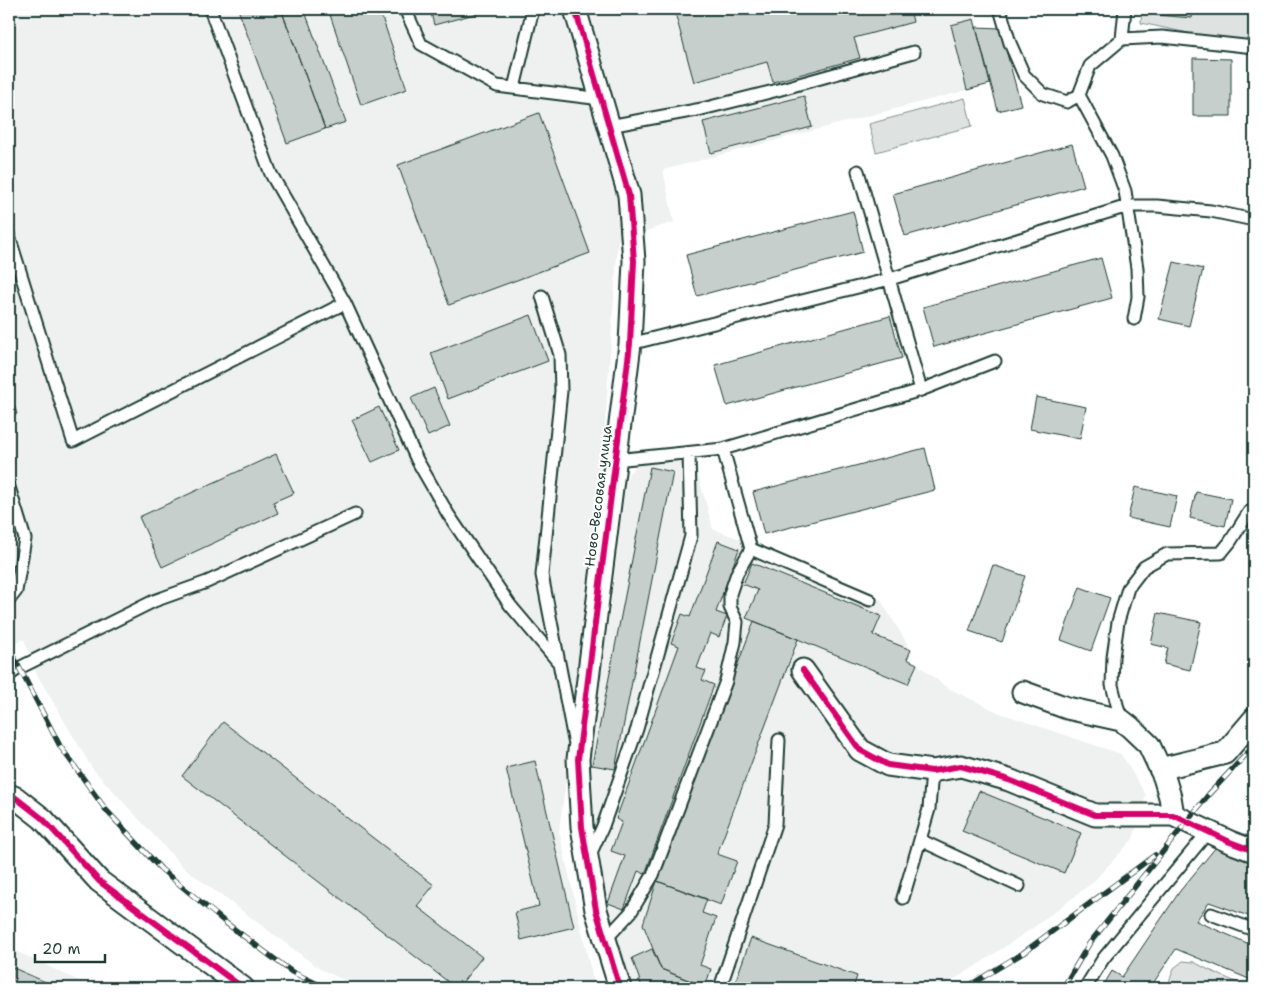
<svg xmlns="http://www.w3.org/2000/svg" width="1263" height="997" font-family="'Shantell Sans',sans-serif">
<rect width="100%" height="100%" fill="#fff"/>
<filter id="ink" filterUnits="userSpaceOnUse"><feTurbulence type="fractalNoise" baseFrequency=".02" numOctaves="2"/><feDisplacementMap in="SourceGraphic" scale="10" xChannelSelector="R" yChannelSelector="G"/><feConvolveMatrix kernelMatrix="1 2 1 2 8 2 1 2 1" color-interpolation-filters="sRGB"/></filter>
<g filter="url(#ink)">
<!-- built -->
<path fill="#eef1f0" d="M 9,9 L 968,9 L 974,19 L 990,84 L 663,170 L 674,222 L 618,240 L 602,468 L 584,650 L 559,831 L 595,988 L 361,988 L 320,969 L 183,867 L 92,768 L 36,673 L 24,639 L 9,645 Z
M 675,460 L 697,470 L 713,529 L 770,550 L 880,599 L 911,650 L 907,659 L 917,664 L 946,687 L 1000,713 L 1121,754 L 1146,795 L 1133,839 L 1092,883 L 1037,925 L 973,968 L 939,988 L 630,988 L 623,957 L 607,919 L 589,800 L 589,753 L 610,612 L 625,488 L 629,473 L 639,463 Z
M 9,948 L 71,977 L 96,988 L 9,988 Z"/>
<!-- green -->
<path fill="#dee3e2" stroke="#7e908b" d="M 1142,9 L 1254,9 L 1254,47 L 1141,23 Z
M 965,98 L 972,126 L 876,152 L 869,124 Z
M 1183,961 L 1194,962 L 1207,969 L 1249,988 L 1171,988 L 1168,985 L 1174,968 Z"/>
<!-- building -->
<path fill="#c7cfcc" stroke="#1f3d34" d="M 238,9 L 281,9 L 325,129 L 287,143 Z
M 281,9 L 304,9 L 346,122 L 325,129 Z
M 328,9 L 379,9 L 407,89 L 361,105 Z
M 430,9 L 493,9 L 434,25 Z
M 674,9 L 910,9 L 913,22 L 854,38 L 860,58 L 773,82 L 767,62 L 694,82 Z
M 1157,9 L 1193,9 L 1192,18 L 1156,15 Z
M 974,19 L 990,84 L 967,90 L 951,25 Z
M 976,27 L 1000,28 L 1021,105 L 998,111 Z
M 1193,58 L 1231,59 L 1231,116 L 1193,116 Z
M 804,96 L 812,127 L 711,153 L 703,122 Z
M 539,113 L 590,253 L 449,305 L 398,165 Z
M 1072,144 L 1084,186 L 905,236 L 893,194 Z
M 853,211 L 863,252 L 697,296 L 686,255 Z
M 1101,258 L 1112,298 L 934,347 L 923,307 Z
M 1174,262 L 1203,269 L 1189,326 L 1159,319 Z
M 531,315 L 548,361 L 448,399 L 431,353 Z
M 890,316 L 902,358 L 727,406 L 715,365 Z
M 434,388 L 450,426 L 428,436 L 411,398 Z
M 9,389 L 17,414 L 9,417 Z
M 1036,397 L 1086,407 L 1080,439 L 1030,429 Z
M 379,407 L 399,450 L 372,462 L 352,420 Z
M 925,448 L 935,490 L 764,534 L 753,492 Z
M 276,454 L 294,493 L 273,502 L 278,513 L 162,567 L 139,517 Z
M 650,467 L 673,472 L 615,769 L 592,765 Z
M 1135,487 L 1177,496 L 1170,527 L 1128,518 Z
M 1196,492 L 1231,499 L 1225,526 L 1190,518 Z
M 718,541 L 739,549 L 716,612 L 727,616 L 719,637 L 710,633 L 697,668 L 706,671 L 702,680 L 714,685 L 645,874 L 638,871 L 624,909 L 608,903 L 625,856 L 611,851 L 622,822 L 616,819 L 679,646 L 671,643 L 682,614 L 690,617 Z
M 752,563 L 881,616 L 873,635 L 911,650 L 907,659 L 917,664 L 908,684 L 746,618 L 758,590 L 743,584 Z
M 993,565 L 1025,576 L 1002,642 L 969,631 Z
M 1080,587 L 1110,598 L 1091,651 L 1061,640 Z
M 1158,613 L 1201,622 L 1190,670 L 1164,664 L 1168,648 L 1151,644 Z
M 754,621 L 798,639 L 717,854 L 737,861 L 721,905 L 657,881 Z
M 223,722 L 434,885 L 417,906 L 482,957 L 458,988 L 456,988 L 182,776 Z
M 535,761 L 574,927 L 521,940 L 515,912 L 539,906 L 506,768 Z
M 979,791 L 1081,833 L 1064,873 L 962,831 Z
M 1216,847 L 1254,863 L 1254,918 L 1209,902 L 1196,921 L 1254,946 L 1254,981 L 1176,949 L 1150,988 L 1102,988 L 1112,971 L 1122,977 L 1180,891 Z
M 657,881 L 707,899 L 702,913 L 716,918 L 700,965 L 711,969 L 705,987 L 661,969 L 643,924 Z
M 751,938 L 857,976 L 853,988 L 733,988 Z
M 652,949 L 661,969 L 701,985 L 699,988 L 642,987 L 632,958 Z
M 9,966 L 59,988 L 9,988 Z"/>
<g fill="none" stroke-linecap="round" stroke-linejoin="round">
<defs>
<path id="service" d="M 210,9 L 271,174 L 345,303 L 417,460 L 448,514 L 510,605 L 559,663
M 405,9 L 421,44 L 497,86 L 601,99
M 1000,9 L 1010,43 L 1024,75 L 1043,94 L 1067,102 L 1079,95 L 1112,156 L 1125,191 L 1137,268 L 1138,297 L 1134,319
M 1122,39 L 1162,37 L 1254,47
M 514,88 L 533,9
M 1079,95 L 1090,66 L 1122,39 L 1125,9
M 609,126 L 702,109 L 774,91 L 914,52
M 9,236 L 73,441 L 345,303
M 542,296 L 560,355 L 561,391 L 542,575 L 574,740
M 630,344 L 890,279 L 1128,206 L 1157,206 L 1211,211 L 1254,220
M 921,390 L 995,361
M 723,449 L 751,549 L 870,600
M 615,460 L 723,449 L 921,390 L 858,171
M 9,487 L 25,539 L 16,591 L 9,600
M 9,675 L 19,668 L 154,601 L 207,582 L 355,514
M 1121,720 L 1112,685 L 1113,657 L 1118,622 L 1128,588 L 1144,567 L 1167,554 L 1221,553 L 1230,542 L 1249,512 L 1254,513
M 920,840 L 1019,886
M 589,857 L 603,826 L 637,729 L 691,536 L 689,453
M 903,898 L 929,809 L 932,771
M 1211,914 L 1254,930
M 605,940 L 631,912 L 653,875 L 726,681 L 735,642 L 737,622 L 730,607 L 730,594 L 737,573 L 751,549
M 720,988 L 775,824 L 779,740
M 1085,988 L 1103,959 L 1208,832"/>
<path id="minor" d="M 575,9 L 629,195 L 634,261 L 630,344 L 578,759 L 582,827 L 596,910 L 620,988
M 803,670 L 860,750 L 888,765 L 932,771 L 961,766 L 1009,780 L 1095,815 L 1173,815 L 1230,842 L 1254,851
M 1023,692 L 1067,708 L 1121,720 L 1130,727 L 1149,745 L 1164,777 L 1170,797 L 1173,815
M 1160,769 L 1225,753 L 1254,719
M 9,795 L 16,798 L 43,819 L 99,881 L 243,988"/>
</defs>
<!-- service casing -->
<use href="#service" stroke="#1f3d34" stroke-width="15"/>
<!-- minor casing -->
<use href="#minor" stroke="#1f3d34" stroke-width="25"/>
<!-- service -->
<use href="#service" stroke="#fff" stroke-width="11"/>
<!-- minor -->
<use href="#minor" stroke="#fff" stroke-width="21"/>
<defs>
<path id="rail" d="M 9,648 L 60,746 L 106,810 L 161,869 L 226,923 L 292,972 L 326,988
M 965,988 L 1023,953 L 1155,855
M 1063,988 L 1089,944 L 1209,794 L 1254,746"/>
</defs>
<!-- rail casing -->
<use href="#rail" stroke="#1f3d34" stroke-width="5.5"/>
<!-- rail -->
<use href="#rail" stroke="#fff" stroke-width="4" stroke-dasharray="11" stroke-linecap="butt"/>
<defs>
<path id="cycleway" d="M 575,9 L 629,195 L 634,261 L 630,344 L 578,759 L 582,827 L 596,910 L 620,988
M 803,670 L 860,750 L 888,765 L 932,771 L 961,766 L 1009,780 L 1095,815 L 1173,815 L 1230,842 L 1254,851
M 9,795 L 16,798 L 43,819 L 99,881 L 243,988"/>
</defs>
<!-- cycleway casing -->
<use href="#cycleway" stroke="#fff" stroke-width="9"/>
<!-- cycleway -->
<use href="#cycleway" stroke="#d6006c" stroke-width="6"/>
</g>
</g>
<g text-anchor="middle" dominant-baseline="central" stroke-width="4" stroke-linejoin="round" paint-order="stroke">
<!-- street labels -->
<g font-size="14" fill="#1f3d34" stroke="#fff">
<text transform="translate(598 496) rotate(-83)">Ново-Весовая улица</text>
</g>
</g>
<!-- margin -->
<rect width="1263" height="997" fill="none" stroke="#fff" stroke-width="30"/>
<rect x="15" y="15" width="1233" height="967" fill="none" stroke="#1f3d34" stroke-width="2" filter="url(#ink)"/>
<!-- scale -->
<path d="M35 954v8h70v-8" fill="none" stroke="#1f3d34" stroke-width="2.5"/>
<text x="42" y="954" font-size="15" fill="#1f3d34" stroke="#ffffff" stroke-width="4" paint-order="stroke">20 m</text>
</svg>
